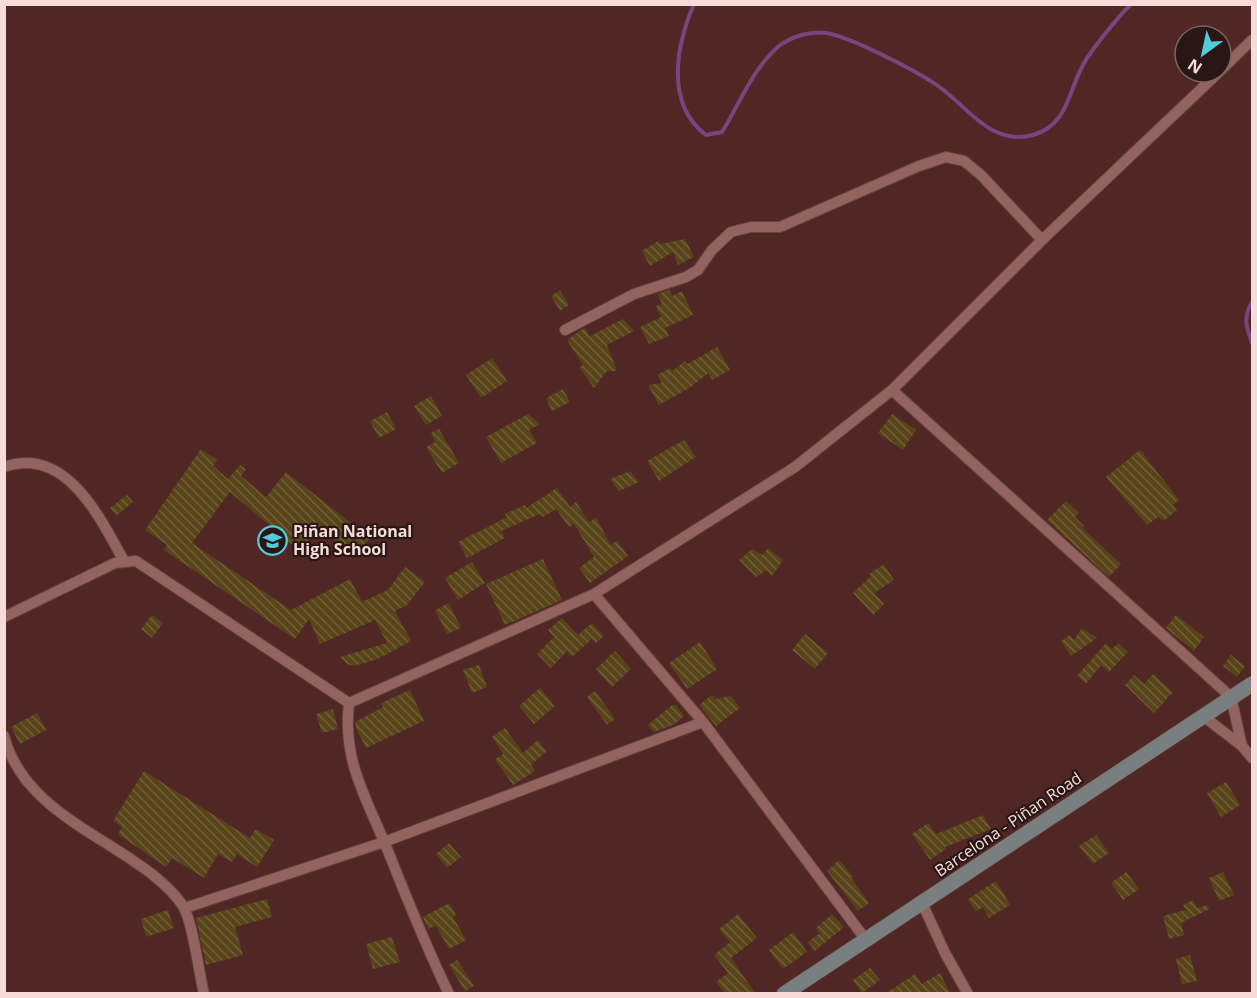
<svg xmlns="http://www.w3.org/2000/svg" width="1257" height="998" font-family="'Open Sans',sans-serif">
<defs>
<pattern id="building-back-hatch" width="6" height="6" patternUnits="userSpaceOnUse" patternTransform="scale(1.5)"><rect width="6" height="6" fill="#584419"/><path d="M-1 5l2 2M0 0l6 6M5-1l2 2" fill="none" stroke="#715e3a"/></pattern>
</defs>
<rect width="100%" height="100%" fill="#502725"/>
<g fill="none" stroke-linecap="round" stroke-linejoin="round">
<!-- stream -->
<path stroke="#7a457e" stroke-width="4" d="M 694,4 C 676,46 665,104 706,135 L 722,132 C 740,103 753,68 779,46 C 792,36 811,31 826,33 C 849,36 921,73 941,88 C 969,109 992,146 1033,135 C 1068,125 1068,92 1083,65 C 1091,50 1118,17 1131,4
M 1252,302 C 1243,317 1246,327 1252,343"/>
</g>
<!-- building -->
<path fill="url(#building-back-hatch)" d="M 685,239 L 694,257 L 678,265 L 673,252 L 650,266 L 642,251 L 658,241 L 660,244 Z
M 560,290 L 569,305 L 560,311 L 551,296 Z
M 669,290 L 672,296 L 682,291 L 693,315 L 665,328 L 669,336 L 649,344 L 640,327 L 661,317 L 656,306 L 662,304 L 658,294 Z
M 623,319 L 634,331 L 607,345 L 617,371 L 607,371 L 594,388 L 579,367 L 583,365 L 567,340 L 584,328 L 590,336 Z
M 717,347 L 730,370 L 712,380 L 708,373 L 691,387 L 659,405 L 648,385 L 662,383 L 657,375 L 670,368 L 672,371 L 685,361 L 687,364 Z
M 492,358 L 507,381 L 481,398 L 466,375 Z
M 563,389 L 570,402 L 552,411 L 546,398 Z
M 431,396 L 442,416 L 426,425 L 414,406 Z
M 387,412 L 396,429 L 379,438 L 370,421 Z
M 528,414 L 540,424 L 529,430 L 537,443 L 501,463 L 486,437 Z
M 892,414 L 916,430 L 903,450 L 878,433 Z
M 439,429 L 459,463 L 442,473 L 426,447 L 435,442 L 431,433 Z
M 684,440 L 696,457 L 659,481 L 647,461 Z
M 201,449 L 217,460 L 213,466 L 228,479 L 240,465 L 246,469 L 241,476 L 266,497 L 286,472 L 370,538 L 355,557 L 319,528 L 306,543 L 314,550 L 308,558 L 230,492 L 192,543 L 291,610 L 350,579 L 362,602 L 388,590 L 405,567 L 425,582 L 407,605 L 395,611 L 411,641 L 378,659 L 354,666 L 347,664 L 340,657 L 387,643 L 375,620 L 320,644 L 309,619 L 295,639 L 164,550 L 167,545 L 145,530 Z
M 1140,450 L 1179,500 L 1173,505 L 1177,510 L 1164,521 L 1158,517 L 1147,525 L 1106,477 Z
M 630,471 L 639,482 L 619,491 L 610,479 Z
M 557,488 L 570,507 L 576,502 L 589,522 L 596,518 L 611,545 L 617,541 L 628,556 L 590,583 L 579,568 L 594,557 L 574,524 L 569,527 L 556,509 L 543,517 L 540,514 L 501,531 L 505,538 L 467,558 L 458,542 L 507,517 L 505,514 L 525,505 L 526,508 Z
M 127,495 L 133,502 L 116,516 L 110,508 Z
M 1066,501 L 1079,513 L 1075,517 L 1084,526 L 1082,528 L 1121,564 L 1109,577 L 1047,520 Z
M 768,548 L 783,560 L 772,576 L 766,570 L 756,577 L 739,560 L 752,549 L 762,555 Z
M 543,559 L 562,600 L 505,625 L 486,584 Z
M 472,562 L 485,583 L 458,600 L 445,578 Z
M 884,564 L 894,580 L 874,593 L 884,604 L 873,615 L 853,593 L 871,576 L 869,574 Z
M 449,603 L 461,628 L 447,634 L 435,610 Z
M 152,615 L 163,623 L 152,638 L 141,629 Z
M 1176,615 L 1204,637 L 1194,651 L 1166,628 Z
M 562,618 L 578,635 L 592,623 L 604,636 L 596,643 L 592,639 L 572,657 L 567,651 L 551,668 L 537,654 L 554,637 L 548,630 Z
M 1082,628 L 1097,638 L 1071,656 L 1061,641 L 1070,635 L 1074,640 Z
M 805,634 L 828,653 L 815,669 L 792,650 Z
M 700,642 L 717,669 L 687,689 L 669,663 Z
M 1106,643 L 1112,649 L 1118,643 L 1128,652 L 1109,672 L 1101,665 L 1086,684 L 1077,676 Z
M 615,651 L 631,669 L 612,687 L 596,669 Z
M 1231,655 L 1245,666 L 1237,677 L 1223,666 Z
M 479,665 L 487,687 L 472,693 L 463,670 Z
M 1153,674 L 1173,692 L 1154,713 L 1125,685 L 1134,675 L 1144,684 Z
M 540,688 L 555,706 L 534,724 L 519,706 Z
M 410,690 L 424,721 L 366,748 L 356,728 L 355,722 L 383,707 L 381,703 Z
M 595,691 L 615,719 L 607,725 L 587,697 Z
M 712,695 L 715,699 L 731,696 L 740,708 L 716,726 L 699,705 Z
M 672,705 L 676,705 L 684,716 L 673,725 L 654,732 L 648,725 Z
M 333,709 L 338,729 L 322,733 L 316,714 Z
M 37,713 L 46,730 L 20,744 L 11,727 Z
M 505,728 L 523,753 L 538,740 L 547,751 L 531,765 L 535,771 L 513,785 L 495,759 L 503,754 L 492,737 Z
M 144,771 L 250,838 L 256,829 L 274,840 L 257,867 L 237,854 L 232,862 L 218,854 L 204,878 L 172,858 L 166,867 L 118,834 L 122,827 L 113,821 Z
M 1226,782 L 1240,805 L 1221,817 L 1207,793 Z
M 983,815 L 991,829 L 945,847 L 946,849 L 930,860 L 912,834 L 928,823 L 936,834 Z
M 1096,835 L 1109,853 L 1093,864 L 1079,846 Z
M 449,843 L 461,857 L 447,868 L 436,854 Z
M 839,860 L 853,876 L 851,878 L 869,903 L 858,911 L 827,871 Z
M 1126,872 L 1139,889 L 1123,900 L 1111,883 Z
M 1223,872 L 1234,895 L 1219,901 L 1209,878 Z
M 996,881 L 1010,905 L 989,918 L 983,907 L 976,912 L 968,899 Z
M 267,899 L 272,917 L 235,927 L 243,955 L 206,965 L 196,918 Z
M 1193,900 L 1197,908 L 1208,905 L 1209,909 L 1181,923 L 1184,935 L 1169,939 L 1163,916 L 1186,910 L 1183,905 Z
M 449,903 L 456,915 L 453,917 L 466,940 L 449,949 L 436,926 L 428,929 L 423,917 Z
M 168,910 L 174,928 L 146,937 L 141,919 Z
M 738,914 L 757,938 L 731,958 L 755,993 L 725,993 L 716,982 L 728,973 L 714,955 L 730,942 L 719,929 Z
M 832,914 L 844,927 L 815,951 L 808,942 L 820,933 L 816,928 Z
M 793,932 L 807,952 L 783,969 L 769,950 Z
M 392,937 L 400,962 L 373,969 L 366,944 Z
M 1190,955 L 1197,981 L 1182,984 L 1176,959 Z
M 457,960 L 474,986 L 465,991 L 449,965 Z
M 870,968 L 880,980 L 862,993 L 853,980 Z
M 940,973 L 950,993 L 886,993 L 915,974 L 922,984 Z"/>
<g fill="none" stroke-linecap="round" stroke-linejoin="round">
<defs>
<path id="street" d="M 1221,70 L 1252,40
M 565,330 L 634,294 L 686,277 L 698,270 L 712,250 L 731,232 L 751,227 L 780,227 L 919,166 L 946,157 L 964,161 L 981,175 L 1042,240
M 892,390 L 1231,697 L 1242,746
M 4,467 C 66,445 100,518 124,561
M 594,594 L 703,722 L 866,940
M 4,617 L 115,563 L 136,561 L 349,703
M 349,703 L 594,594 L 795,467 L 892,390 L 1042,240 L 1219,72
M 349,703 C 342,761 367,799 388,851 C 407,899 426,947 449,994
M 1203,716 L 1242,746 L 1252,758
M 4,736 C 23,808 100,833 153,875 C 164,884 177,895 184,908 C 193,924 199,973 204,994
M 922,903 L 945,953 L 968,994
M 185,908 L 384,842 L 703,722"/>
<path id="secondary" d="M 784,994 L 1252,684"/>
</defs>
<!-- street casing -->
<use href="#street" stroke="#674342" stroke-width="12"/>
<!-- secondary casing -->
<use href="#secondary" stroke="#674342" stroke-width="16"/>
<!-- street -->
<use href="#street" stroke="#92635f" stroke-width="10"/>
<!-- secondary -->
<use href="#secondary" stroke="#797e7f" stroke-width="15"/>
</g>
<!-- icons -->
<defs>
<symbol id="school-ring" viewBox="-11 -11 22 22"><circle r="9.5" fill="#291715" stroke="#52cbd8" stroke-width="1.5"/><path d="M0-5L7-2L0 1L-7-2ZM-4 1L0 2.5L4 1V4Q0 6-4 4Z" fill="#52cbd8"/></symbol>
</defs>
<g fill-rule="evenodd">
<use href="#school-ring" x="256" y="524" width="33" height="33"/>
</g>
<g text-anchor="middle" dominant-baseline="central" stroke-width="4.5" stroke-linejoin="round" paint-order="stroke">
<!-- poi labels -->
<g font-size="16" font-weight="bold" fill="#f7dbd8" stroke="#291715" text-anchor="start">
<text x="293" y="531">Piñan National<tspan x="293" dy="18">High School</tspan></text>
</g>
<!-- street labels -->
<g font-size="16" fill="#f7dbd8" stroke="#291715">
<text transform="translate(1008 824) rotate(-34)">Barcelona - Piñan Road</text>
</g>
</g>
<!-- border -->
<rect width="1257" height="998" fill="none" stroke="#f7dbd8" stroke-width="12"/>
<!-- north arrow -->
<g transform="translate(1203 54) rotate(213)"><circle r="28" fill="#291715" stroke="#7b6563" stroke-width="1.5"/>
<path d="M0-4.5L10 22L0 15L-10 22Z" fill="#52cbd8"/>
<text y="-9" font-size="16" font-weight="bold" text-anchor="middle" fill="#f7dbd8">N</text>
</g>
</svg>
